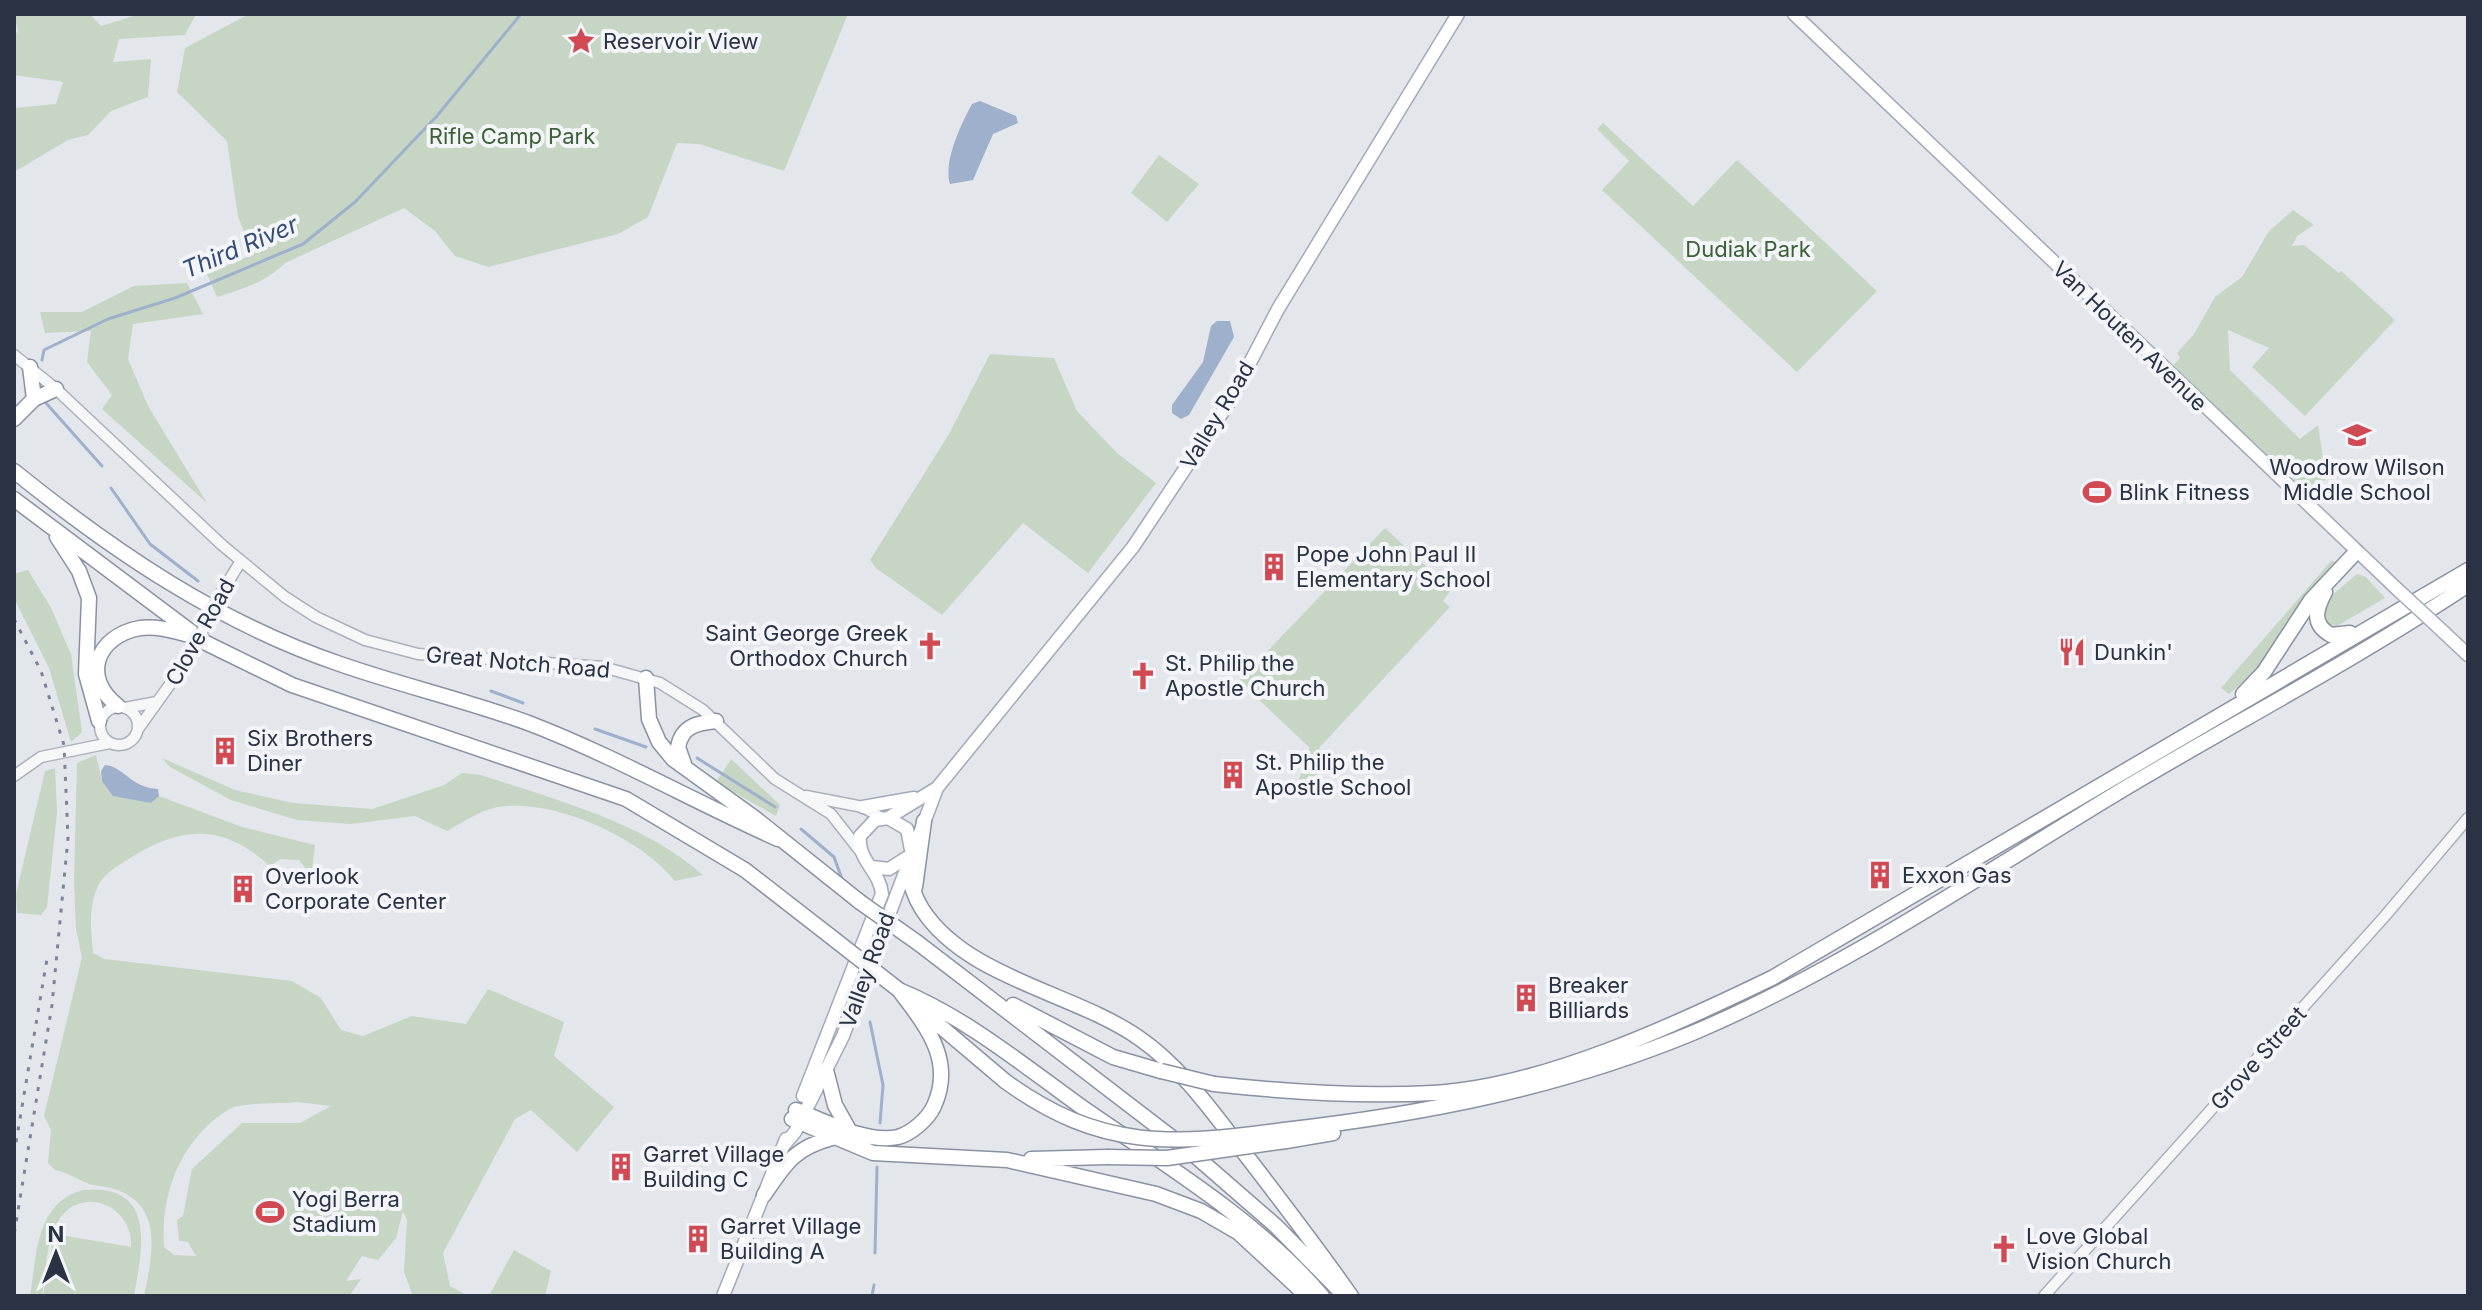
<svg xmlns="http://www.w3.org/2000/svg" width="2482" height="1310" font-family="Inter,sans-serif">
<rect width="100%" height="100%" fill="#e3e6eb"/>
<!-- green -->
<path fill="#c7d5c4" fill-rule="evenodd" d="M 14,14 L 90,14 L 101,26 L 140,14 L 196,14 L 185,35 L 119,39 L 113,62 L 151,59 L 148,97 L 111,111 L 88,135 L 68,140 L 14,172 L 14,108 L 56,104 L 63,82 L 14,75 L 14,35 L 18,31 Z
M 249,14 L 848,14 L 784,171 L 699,144 L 677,143 L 648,217 L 618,234 L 488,267 L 455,256 L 435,231 L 404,208 L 285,263 C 266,282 243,289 217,297 L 207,274 L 254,254 L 238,217 L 227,141 L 177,92 L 185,48 Z
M 1603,123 L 1693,206 L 1737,160 L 1877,291 L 1797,372 L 1602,190 L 1629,161 L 1597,129 Z
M 1159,155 L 1199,184 L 1167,222 L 1131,193 Z
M 2293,210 L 2314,225 L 2297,236 L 2292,246 L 2304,245 L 2339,273 L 2341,271 L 2395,320 L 2305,416 L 2252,367 L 2269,348 L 2228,330 L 2230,370 L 2300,439 L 2318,425 L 2326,479 L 2311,491 L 2303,488 L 2172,367 L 2180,358 L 2177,353 L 2194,334 L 2215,297 L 2242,277 L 2269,231 Z
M 187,283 L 203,314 L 133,324 L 128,359 L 148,406 L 207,503 L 102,409 L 112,395 L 87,362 L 91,331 L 45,333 L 40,312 L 82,312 L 134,286 Z
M 990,354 L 1054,358 L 1077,411 L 1117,453 L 1156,483 L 1088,573 L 1023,523 L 942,615 L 876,568 L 870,560 L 949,434 Z
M 1385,528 L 1451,590 L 1443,601 L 1450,607 L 1319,748 L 1332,760 L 1296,795 L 1294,789 L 1308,759 L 1309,747 L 1239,681 Z
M 2331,561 L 2338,562 L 2262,666 L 2229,694 L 2221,688 Z
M 28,570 L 51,608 L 71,654 L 82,732 L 71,742 L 49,668 L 14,598 L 14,574 Z
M 2357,574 L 2366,577 L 2385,598 L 2337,626 L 2327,624 L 2324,602 Z
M 96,755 L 102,781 L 151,803 L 159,796 L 242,827 L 315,845 L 312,870 L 306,869 L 299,860 L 280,859 L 270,866 C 223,824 183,825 130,858 C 119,865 104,873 98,886 C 88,907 91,932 93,953 L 104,959 L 292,981 L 321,998 L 341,1030 L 363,1036 L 412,1016 L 466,1024 L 488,989 L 564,1022 L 554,1056 L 614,1107 L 577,1152 L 531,1110 L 515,1119 L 443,1253 L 450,1286 L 468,1296 L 413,1296 L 404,1272 L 407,1220 L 403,1211 L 396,1238 L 378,1260 L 362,1256 L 346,1281 L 361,1279 L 349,1296 L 144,1296 C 152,1256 165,1205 114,1189 C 106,1186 97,1186 89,1184 C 77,1179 69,1173 55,1170 L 48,1163 L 51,1130 L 44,1116 L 82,957 L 76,930 L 74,882 L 77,763 ZM 297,1102 L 331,1106 L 300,1123 L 242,1123 L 192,1169 L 183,1216 L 177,1220 L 179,1241 L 188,1242 L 196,1256 L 174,1255 L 164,1247 C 160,1193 181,1139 229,1109 C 241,1102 281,1104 297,1102 Z
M 162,758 L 235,790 L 293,803 L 372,809 L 444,785 L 462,773 L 481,775 C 556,800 643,822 703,875 L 675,881 C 641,838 554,798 498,807 C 481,810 463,822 447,831 L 415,816 L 351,824 L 297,820 L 231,800 L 170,767 Z
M 731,759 L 780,805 L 776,816 L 716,782 Z
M 55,768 L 57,812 L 47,907 L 41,915 L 17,913 L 16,894 L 45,771 Z
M 83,1190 C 158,1183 142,1250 134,1296 L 43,1296 L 54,1234 L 131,1247 C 134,1208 85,1184 60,1218 C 46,1237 46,1273 42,1296 L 30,1296 C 37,1255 35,1203 83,1190 Z
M 514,1250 L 551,1271 L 545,1296 L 489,1296 Z"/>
<!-- water -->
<path fill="#9eb0cb" d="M 980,101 L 1016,116 L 1018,123 L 993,134 L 973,180 L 950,184 C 943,162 961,124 972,104 Z
M 1217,321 L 1230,321 L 1234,337 L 1189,415 L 1181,419 L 1172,413 L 1172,405 L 1203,362 L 1211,326 Z
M 105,765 C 123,766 131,788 158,789 L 159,796 L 151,803 L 113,796 L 102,781 L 101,771 Z"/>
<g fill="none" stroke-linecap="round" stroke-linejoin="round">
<!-- stream -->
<path stroke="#9eb0cb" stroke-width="3" d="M 42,360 L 44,350 L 108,319 L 175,298 L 303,244 L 355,202 L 436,117 L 521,14
M 46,403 L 102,466
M 111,488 L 150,544 L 198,581
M 491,691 L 523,703
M 595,729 L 646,747
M 697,758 L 775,807
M 801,829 L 834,857 L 842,879
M 870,1022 L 883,1085 L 880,1123
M 875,1253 L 877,1167
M 872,1296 L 874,1285"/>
<defs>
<path id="minor" d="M 14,355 L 56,389 L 222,545 L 285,597 L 316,617 L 365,640 L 418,654 L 603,667 L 660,683 L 703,710 L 775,779 L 831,814 L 860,851
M 218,598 L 241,561
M100 726a19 19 0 1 1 38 0a19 19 0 1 1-38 0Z
M 125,708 L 157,702
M 138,729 L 191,655
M 14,776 L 41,757 L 110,743
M 806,796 L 863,807 L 882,818
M 2044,1296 L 2385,916 L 2468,818"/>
<path id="major" d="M 1794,14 L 2397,589
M 2436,625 L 2468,655
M 863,807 L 914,798
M 888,818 L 937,788
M 872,867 L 889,869 L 906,858
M 803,1096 L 882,894 C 880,871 857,860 860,836 L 875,820 L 888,818 L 907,829 L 911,850
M 784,1145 L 795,1132 L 843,1036 L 937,788 L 1133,547 L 1230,401 L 1278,309 L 1458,14
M 723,1296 L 786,1139"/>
<path id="highway" d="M 30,367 L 34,399
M 14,419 L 34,399 L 56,389
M 14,471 C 113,551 219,623 340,664 C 403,686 469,701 531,724 C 616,757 695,802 778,839
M 14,499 L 206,643 L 292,685 L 626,799 L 745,870 L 830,936
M 57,537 L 79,571 L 89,598 L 86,674 L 99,721
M 2325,592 C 2316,609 2311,624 2331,635 L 2350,633
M 646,678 L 649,719 L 659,742 L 673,759 L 756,819 L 860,902
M 2243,694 L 2264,672 L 2311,600 L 2356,552
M 118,706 C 81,678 96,636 140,628 C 156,626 170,630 185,634
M 685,767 L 678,747 C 682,726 697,723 716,721
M 906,864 C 910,880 913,895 922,909 C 966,978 1075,993 1139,1038 C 1180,1066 1212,1111 1242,1150 C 1279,1198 1316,1246 1351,1296
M 915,887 L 924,821
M 918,943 L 1192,1153 L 1276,1226 L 1340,1291
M 899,990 C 967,1018 1023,1065 1083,1108 C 1165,1165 1256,1219 1322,1296
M 1013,1005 L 1113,1057 L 1161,1071
M 920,1009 L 1005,1081
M 826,1070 L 835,1105 L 849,1130
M 1214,1084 C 1287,1092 1360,1097 1433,1093 C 1542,1087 1675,1025 1772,978 L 2468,570
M 796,1110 C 825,1121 867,1144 898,1137 C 912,1133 928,1119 934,1106 C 955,1060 926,1026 899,990
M 792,1119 L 873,1153 L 1007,1160 L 1156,1194 L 1201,1211 L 1239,1233 L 1307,1296
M 1284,1130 C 1426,1114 1563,1087 1695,1032 C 1845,968 1987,871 2127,787 C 2240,720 2358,658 2468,585
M 1286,1141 L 1333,1133
M 1031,1159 L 1107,1157
M 764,1195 C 785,1164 794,1148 832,1138"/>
</defs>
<!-- minor casing -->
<use href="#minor" stroke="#acb0b9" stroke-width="13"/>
<!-- major casing -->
<use href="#major" stroke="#a2a9b7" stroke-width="15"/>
<!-- highway casing -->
<use href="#highway" stroke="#8a92a2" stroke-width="17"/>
<!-- minor -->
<use href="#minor" stroke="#f6f7f9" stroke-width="10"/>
<!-- major -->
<use href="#major" stroke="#fff" stroke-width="12"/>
<!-- highway -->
<use href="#highway" stroke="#fff" stroke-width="14"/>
<!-- rail -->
<path stroke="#7c8495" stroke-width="3" stroke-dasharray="4 8" stroke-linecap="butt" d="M 14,619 L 41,671 L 64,745 L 68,838 L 52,1005 L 14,1235
M 14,1154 L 48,953"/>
<defs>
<path id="minor-bridge" d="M 191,655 L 218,598"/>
<path id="major-bridge" d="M 2397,589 L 2436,625"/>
<path id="highway-bridge" d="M 860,902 L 918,943
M 830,936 L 899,990
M 1161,1071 L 1214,1084
M 1005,1081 C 1101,1151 1173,1145 1284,1130
M 1107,1157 L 1167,1158 L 1286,1141"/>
</defs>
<!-- minor-bridge casing -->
<use href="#minor-bridge" stroke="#acb0b9" stroke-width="13" stroke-linecap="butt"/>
<!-- major-bridge casing -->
<use href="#major-bridge" stroke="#a2a9b7" stroke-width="15" stroke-linecap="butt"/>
<!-- highway-bridge casing -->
<use href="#highway-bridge" stroke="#8a92a2" stroke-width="17" stroke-linecap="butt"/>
<!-- minor-bridge -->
<use href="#minor-bridge" stroke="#f6f7f9" stroke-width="10"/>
<!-- major-bridge -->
<use href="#major-bridge" stroke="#fff" stroke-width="12"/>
<!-- highway-bridge -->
<use href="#highway-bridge" stroke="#fff" stroke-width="14"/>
</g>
<!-- icons -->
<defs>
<symbol id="sight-bare" viewBox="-9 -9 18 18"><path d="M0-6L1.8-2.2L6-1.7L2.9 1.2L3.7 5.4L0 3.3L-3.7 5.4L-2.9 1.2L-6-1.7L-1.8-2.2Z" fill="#d04953" stroke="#f3f5f8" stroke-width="2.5" paint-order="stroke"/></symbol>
<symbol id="school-bare" viewBox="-9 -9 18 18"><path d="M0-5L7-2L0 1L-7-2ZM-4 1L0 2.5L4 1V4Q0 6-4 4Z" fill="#d04953" stroke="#f3f5f8" stroke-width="2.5" paint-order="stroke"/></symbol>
<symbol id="stadium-bare" viewBox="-9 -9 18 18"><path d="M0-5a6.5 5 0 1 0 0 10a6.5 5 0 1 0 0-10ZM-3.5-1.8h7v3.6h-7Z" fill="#d04953" stroke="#f3f5f8" stroke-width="2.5" paint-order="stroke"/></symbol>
<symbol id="building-bare" viewBox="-9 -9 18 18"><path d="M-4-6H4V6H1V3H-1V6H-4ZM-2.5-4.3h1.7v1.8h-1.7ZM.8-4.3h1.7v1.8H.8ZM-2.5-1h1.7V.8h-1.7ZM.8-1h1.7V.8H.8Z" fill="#d04953" stroke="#f3f5f8" stroke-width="2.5" paint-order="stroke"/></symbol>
<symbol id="church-bare" viewBox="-9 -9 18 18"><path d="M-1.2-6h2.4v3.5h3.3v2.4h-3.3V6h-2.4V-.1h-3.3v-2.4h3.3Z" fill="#d04953" stroke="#f3f5f8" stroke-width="2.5" paint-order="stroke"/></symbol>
<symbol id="restaurant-bare" viewBox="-9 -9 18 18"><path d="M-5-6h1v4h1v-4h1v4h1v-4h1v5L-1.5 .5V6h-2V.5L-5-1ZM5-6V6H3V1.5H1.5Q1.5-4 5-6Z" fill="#d04953" stroke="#f3f5f8" stroke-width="2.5" paint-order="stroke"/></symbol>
</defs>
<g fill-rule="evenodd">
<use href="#sight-bare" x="561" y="21" width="40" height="40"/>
<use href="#school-bare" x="2337" y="415" width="40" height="40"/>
<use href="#stadium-bare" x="2077" y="472" width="40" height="40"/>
<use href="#building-bare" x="1254" y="547" width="40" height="40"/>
<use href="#church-bare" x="910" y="626" width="40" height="40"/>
<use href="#restaurant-bare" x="2052" y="632" width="40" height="40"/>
<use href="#church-bare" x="1123" y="656" width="40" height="40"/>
<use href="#building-bare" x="205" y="731" width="40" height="40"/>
<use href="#building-bare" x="1213" y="755" width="40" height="40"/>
<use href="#building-bare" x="1860" y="855" width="40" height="40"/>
<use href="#building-bare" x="223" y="869" width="40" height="40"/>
<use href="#building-bare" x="1506" y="978" width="40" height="40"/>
<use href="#building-bare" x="601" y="1147" width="40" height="40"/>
<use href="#stadium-bare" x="250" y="1192" width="40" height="40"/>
<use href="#building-bare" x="678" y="1219" width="40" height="40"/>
<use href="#church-bare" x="1984" y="1229" width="40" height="40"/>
</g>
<g text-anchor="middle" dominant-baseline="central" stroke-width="8" stroke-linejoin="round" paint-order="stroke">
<!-- poi labels -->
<g font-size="22" fill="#2a3244" stroke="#f3f5f8" text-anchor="start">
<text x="603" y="41">Reservoir View</text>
<text x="2357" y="467" text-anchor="middle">Woodrow Wilson<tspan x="2357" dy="25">Middle School</tspan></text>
<text x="2119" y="492">Blink Fitness</text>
<text x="1296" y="554">Pope John Paul II<tspan x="1296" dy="25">Elementary School</tspan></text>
<text x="908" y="633" text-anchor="end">Saint George Greek<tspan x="908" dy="25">Orthodox Church</tspan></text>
<text x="2094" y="652">Dunkin'</text>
<text x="1165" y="663">St. Philip the<tspan x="1165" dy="25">Apostle Church</tspan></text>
<text x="247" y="738">Six Brothers<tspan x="247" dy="25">Diner</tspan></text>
<text x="1255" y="762">St. Philip the<tspan x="1255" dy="25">Apostle School</tspan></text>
<text x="1902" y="875">Exxon Gas</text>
<text x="265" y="876">Overlook<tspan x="265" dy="25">Corporate Center</tspan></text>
<text x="1548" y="985">Breaker<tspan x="1548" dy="25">Billiards</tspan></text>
<text x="643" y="1154">Garret Village<tspan x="643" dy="25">Building C</tspan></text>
<text x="292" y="1199">Yogi Berra<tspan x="292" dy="25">Stadium</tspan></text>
<text x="720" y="1226">Garret Village<tspan x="720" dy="25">Building A</tspan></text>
<text x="2026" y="1236">Love Global<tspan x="2026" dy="25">Vision Church</tspan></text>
</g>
<!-- park labels -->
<g font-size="22" fill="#3c6038" stroke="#f3f5f8">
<text x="512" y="136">Rifle Camp Park</text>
<text x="1748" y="249">Dudiak Park</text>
</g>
<!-- street labels -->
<g font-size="22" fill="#2a3244" stroke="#f3f5f8">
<text transform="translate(2130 336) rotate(44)">Van Houten Avenue</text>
<text transform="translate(1217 415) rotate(-59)">Valley Road</text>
<text transform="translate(200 632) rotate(-61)">Clove Road</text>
<text transform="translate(518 662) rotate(5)">Great Notch Road</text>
<text transform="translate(867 970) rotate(-70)">Valley Road</text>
<text transform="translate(2258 1058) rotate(-48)">Grove Street</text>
</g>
<!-- water labels -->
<g font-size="24" font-style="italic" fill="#344d78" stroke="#f3f5f8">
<text transform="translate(240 247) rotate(-23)">Third River</text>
</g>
</g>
<!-- border -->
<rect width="2482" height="1310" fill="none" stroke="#2a3244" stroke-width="32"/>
<!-- north arrow -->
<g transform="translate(56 1254)" stroke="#f3f5f8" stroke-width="6" paint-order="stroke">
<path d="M0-6L14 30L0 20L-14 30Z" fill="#2a3244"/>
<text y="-12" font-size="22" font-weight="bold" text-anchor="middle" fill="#2a3244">N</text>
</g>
</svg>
